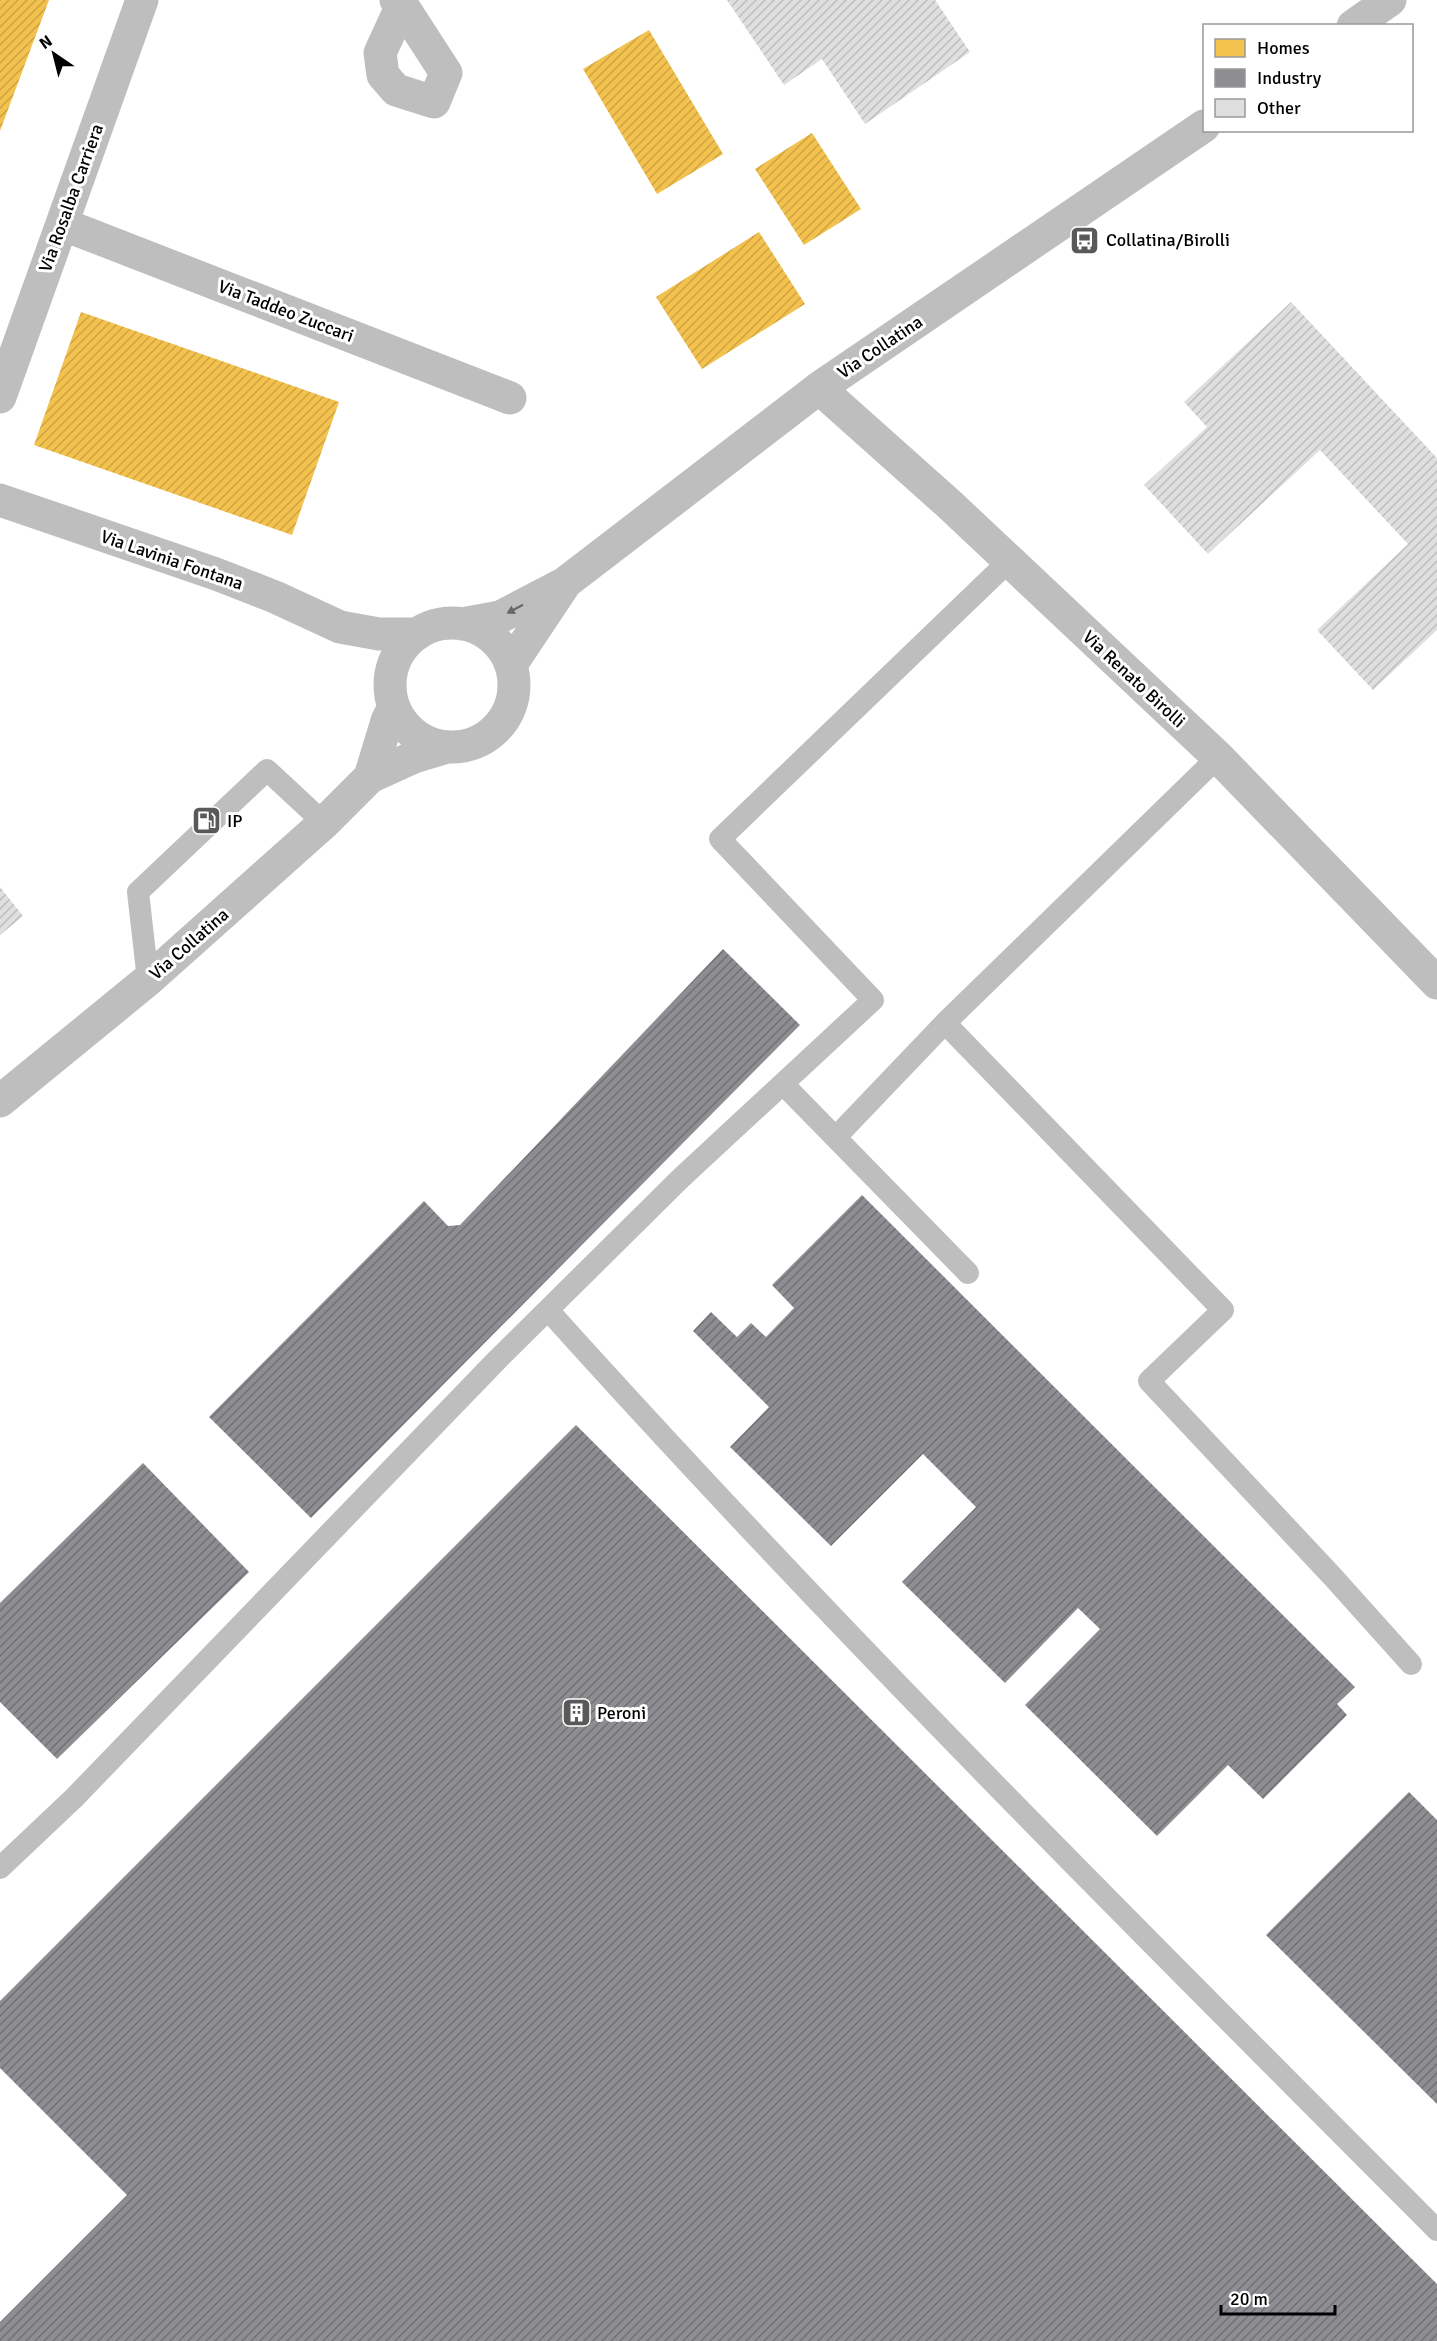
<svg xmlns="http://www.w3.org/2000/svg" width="1437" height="2341" font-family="Signika,sans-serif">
<defs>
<pattern id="homes-hatch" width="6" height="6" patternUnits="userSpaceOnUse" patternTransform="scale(1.5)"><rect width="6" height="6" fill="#f2c14e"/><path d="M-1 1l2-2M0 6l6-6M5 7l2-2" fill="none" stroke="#cea442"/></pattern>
<pattern id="industry-hatch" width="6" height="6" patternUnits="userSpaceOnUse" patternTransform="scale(1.5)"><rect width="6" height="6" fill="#8d8d92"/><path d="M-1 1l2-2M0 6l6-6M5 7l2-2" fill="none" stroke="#717175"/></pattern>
<pattern id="building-hatch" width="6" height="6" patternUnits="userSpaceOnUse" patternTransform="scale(1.5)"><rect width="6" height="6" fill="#dfdfdf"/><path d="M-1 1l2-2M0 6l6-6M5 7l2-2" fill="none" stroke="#bebebe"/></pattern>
</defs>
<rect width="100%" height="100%" fill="#fff"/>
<!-- homes -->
<path fill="url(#homes-hatch)" d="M 0,0 L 49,0 L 0,131 Z
M 649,30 L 723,154 L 657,194 L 583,69 Z
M 812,133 L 861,209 L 804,245 L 755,169 Z
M 759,232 L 805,304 L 702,369 L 656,297 Z
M 81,312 L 339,402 L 292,535 L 34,445 Z"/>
<!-- industry -->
<path fill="url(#industry-hatch)" d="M 723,949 L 800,1025 L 311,1518 L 209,1417 L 424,1201 L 448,1226 L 460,1225 Z
M 862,1195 L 1355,1687 L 1337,1704 L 1347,1715 L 1263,1799 L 1228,1765 L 1157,1836 L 1025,1705 L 1100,1629 L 1078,1608 L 1005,1683 L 902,1582 L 976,1507 L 923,1454 L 831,1546 L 730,1447 L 769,1407 L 693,1331 L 711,1312 L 737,1337 L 751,1323 L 766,1337 L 794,1308 L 772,1285 Z
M 576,1425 L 1437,2284 L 1437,2341 L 0,2341 L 0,2322 L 127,2195 L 0,2068 L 0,2001 Z
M 143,1463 L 249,1572 L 57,1759 L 0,1702 L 0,1603 Z
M 1409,1792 L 1437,1820 L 1437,2104 L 1266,1935 Z"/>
<!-- building -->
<path fill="url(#building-hatch)" d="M 727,0 L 935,0 L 970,52 L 865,124 L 822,59 L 784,85 Z
M 1291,302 L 1437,458 L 1437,630 L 1373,690 L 1317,630 L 1408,544 L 1320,450 L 1208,554 L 1144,485 L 1207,427 L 1184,402 Z
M 0,887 L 23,916 L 0,935 Z"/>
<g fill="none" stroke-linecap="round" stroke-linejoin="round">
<!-- service -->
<path stroke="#bebebe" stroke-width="22" d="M 1218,757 L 945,1023 L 1223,1310 L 1149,1381 L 1332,1576 L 1411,1664
M 148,980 L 138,892 L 267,770 L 324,823
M 783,1084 L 968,1273
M 836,1137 L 945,1023
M 548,1310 C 833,1627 1136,1928 1437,2230
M 0,1868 L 74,1798 L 497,1360 L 681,1178 L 873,1000 L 720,839 L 1009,561"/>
<!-- minor -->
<path stroke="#bebebe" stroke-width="33" d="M 396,0 L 402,5 L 446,73 L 434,102 L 396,90 L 383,75 L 380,53 L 402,5
M 62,224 L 510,398
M 819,388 L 949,504 L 1218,757 L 1437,983
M 0,397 L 142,0"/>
<!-- tertiary -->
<path stroke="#bebebe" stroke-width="33" d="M 1353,26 L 1390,0
M 0,500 L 216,574 L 275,597 L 340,627 L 379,634 L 417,634
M390 685a62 62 0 1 1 124 0a62 62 0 1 1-124 0Z
M 462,624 L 500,617 L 565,583 L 819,388 L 1204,126
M 512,663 L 564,585
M 370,777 L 387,721 L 393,709
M 0,1101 L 148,980 L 324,823 L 370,777 L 414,757 L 444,748"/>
</g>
<!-- one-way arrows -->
<defs><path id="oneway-solid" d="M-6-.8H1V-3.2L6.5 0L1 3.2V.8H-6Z" transform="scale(1.5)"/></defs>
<use fill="#686868" href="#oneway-solid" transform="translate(515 609) rotate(152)"/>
<!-- icons -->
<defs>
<symbol id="bus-square" viewBox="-11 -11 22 22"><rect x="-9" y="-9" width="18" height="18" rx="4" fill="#595959" stroke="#fff"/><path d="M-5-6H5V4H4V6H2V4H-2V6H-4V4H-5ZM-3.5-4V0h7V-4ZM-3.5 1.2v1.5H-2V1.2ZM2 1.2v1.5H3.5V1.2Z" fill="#fff"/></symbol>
<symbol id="fuel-square" viewBox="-11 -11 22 22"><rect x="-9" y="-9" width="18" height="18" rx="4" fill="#595959" stroke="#fff"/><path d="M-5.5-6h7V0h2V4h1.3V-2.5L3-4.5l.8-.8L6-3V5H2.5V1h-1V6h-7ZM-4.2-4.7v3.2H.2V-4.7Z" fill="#fff"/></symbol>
<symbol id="building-square" viewBox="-11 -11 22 22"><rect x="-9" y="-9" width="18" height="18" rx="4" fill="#595959" stroke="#fff"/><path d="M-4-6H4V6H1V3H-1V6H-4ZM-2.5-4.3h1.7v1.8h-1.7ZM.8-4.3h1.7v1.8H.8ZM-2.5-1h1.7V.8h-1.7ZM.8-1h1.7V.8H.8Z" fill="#fff"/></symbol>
</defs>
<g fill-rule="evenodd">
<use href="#bus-square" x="1068" y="224" width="33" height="33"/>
<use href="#fuel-square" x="190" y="804" width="33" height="33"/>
<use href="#building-square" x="560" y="1696" width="33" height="33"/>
</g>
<g text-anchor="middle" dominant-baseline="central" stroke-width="6" stroke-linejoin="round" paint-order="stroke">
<!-- street labels -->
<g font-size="18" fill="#000" stroke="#fff">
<text transform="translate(71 198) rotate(-70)">Via Rosalba Carriera</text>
<text transform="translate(286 311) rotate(21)">Via Taddeo Zuccari</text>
<text transform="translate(880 347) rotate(-34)">Via Collatina</text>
<text transform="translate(172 560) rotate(19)">Via Lavinia Fontana</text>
<text transform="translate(1134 679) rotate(43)">Via Renato Birolli</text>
<text transform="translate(189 944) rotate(-41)">Via Collatina</text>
</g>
<!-- poi labels -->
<g font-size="18" fill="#000" stroke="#fff" text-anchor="start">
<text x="1106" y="240">Collatina/Birolli</text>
<text x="227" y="821">IP</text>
<text x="597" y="1713">Peroni</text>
</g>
</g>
<!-- legend -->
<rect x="1203" y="24" width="210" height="108" fill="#ffffff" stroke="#999999" stroke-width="1.5"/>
<rect x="1215" y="39" width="30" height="18" fill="#f2c14e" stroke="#999999" stroke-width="1.5"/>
<text x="1257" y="54" font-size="18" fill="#000000">Homes</text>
<rect x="1215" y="69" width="30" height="18" fill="#8d8d92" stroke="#999999" stroke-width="1.5"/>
<text x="1257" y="84" font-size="18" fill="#000000">Industry</text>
<rect x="1215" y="99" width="30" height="18" fill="#dfdfdf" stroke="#999999" stroke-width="1.5"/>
<text x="1257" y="114" font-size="18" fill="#000000">Other</text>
<!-- north arrow -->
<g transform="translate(54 54) rotate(325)" stroke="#ffffff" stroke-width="4.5" paint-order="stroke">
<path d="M0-4.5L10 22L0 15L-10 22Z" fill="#000000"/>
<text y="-9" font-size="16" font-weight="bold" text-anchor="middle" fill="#000000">N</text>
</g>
<!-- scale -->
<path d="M1221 2305v9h114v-9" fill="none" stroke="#000000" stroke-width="3"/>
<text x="1230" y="2305" font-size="18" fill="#000000" stroke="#ffffff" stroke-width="4.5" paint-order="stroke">20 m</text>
</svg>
